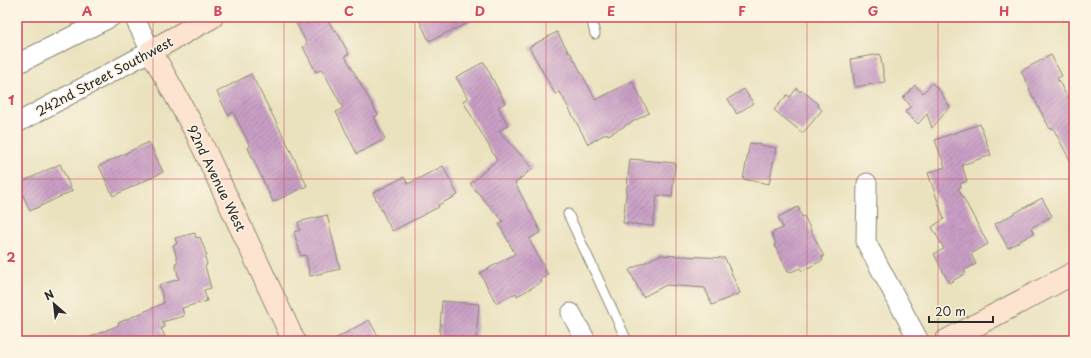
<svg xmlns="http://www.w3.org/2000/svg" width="1091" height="358" font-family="'Playpen Sans',sans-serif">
<defs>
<pattern id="building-hatch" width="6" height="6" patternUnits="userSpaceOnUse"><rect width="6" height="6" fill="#c99fc5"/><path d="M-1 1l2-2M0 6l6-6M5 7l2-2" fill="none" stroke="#a382a0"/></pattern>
</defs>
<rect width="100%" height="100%" fill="#fcf5e5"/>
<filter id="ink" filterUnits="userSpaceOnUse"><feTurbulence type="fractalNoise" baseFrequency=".025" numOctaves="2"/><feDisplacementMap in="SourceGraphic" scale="8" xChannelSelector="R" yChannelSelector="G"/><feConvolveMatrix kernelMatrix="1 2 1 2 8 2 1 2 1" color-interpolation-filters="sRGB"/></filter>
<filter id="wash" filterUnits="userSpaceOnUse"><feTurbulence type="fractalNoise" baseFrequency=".012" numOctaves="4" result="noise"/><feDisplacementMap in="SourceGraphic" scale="16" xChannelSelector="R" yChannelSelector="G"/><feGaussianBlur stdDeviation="0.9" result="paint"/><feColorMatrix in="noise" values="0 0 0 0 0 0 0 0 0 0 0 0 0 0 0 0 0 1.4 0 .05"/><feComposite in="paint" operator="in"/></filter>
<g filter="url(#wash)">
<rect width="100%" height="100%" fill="#eae2be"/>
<g id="blocks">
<!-- building -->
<path fill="url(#building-hatch)" d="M 293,17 L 326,17 L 334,31 L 336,30 L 349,54 L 345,56 L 378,115 L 374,117 L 385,139 L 357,154 L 336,112 L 343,108 L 322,69 L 316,72 L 303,47 L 307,44 Z
M 418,17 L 481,17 L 429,41 Z
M 557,32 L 569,53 L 570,52 L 596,100 L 632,81 L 649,113 L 608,135 L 607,133 L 588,144 L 560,92 L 555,94 L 529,47 Z
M 880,54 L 885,82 L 855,87 L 851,59 Z
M 1051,55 L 1062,76 L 1057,78 L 1074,110 L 1074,168 L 1053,128 L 1050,129 L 1029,89 L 1030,89 L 1021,71 Z
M 484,62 L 505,103 L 498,107 L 508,125 L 499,131 L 533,168 L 515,183 L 541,232 L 529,239 L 548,275 L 541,279 L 542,282 L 517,296 L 516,293 L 496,303 L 480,273 L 515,254 L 499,224 L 503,221 L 470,184 L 497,160 L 463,101 L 468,98 L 456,77 Z
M 251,74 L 287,143 L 307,186 L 273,202 L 248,148 L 250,146 L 233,112 L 228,115 L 217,92 Z
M 932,83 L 940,91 L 950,107 L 932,128 L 927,114 L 918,124 L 905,112 L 911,106 L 903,98 L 915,85 L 923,93 Z
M 797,88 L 800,92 L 802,90 L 818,104 L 817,105 L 822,110 L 803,133 L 774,110 L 787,95 L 790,97 Z
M 744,89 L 753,103 L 737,114 L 728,99 Z
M 980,124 L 991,155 L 962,165 L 967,181 L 960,184 L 961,187 L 958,188 L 988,244 L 971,254 L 976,264 L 964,270 L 966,273 L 949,283 L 934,254 L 944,249 L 932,227 L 944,219 L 928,173 L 945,167 L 935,140 Z
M 149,142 L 163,172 L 113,196 L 99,166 Z
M 750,143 L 776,148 L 769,184 L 743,179 Z
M 630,159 L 675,163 L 672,197 L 657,195 L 653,226 L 623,223 Z
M 60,164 L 72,191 L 30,211 L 18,184 Z
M 443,166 L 458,195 L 438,205 L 439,207 L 392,231 L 373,193 L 404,177 L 408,184 Z
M 1042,198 L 1052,216 L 1031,228 L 1034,233 L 1008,248 L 995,224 Z
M 798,207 L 802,217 L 804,216 L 824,257 L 821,257 L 823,260 L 802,271 L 800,268 L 791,272 L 790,271 L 788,272 L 774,244 L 776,243 L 771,233 L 783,228 L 778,217 Z
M 327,215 L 340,269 L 310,276 L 306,255 L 301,256 L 294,232 L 300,230 L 298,222 Z
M 195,233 L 196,238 L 200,237 L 207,256 L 205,257 L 207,265 L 205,266 L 211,288 L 204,290 L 207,301 L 182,308 L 184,316 L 162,322 L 165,327 L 161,329 L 165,336 L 152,341 L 80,341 L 119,325 L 118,323 L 164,303 L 159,285 L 179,279 L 175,263 L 178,262 L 173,245 L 177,244 L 175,238 Z
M 660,255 L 725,258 L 740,293 L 712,305 L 705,288 L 666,285 L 643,297 L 629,270 Z
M 442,301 L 479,304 L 476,341 L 439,341 Z
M 369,320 L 381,341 L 331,341 Z"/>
</g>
</g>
<g filter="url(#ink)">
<use href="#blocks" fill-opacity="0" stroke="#8a8674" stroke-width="1"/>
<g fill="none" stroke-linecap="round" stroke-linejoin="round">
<defs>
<path id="lane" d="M 591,17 L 595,34
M 568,214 L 627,341"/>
<path id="street" d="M 17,64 L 111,17
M 17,123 L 151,51 L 134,17
M 867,183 L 866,242 L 919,341
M 571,313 L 586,341"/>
<path id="secondary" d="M 212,17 L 151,51 L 197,134 L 294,341
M 946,341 L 1074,273"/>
</defs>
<!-- lane casing -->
<use href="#lane" stroke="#8a8674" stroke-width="11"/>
<!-- street casing -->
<use href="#street" stroke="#8a8674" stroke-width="21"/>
<!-- secondary casing -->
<use href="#secondary" stroke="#8a8674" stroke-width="24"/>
<!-- lane -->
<use href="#lane" stroke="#fff" stroke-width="9"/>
<!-- street -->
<use href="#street" stroke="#fff" stroke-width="19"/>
<!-- secondary -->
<use href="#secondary" stroke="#fde4d1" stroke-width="22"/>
</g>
</g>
<!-- grid -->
<path fill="none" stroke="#d1495b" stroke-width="1" stroke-opacity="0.55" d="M 153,17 L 153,341M 284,17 L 284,341M 415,17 L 415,341M 546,17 L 546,341M 676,17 L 676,341M 807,17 L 807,341M 938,17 L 938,341M 17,179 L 1074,179"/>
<g text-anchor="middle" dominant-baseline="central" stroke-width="3" stroke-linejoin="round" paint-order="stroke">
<!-- street labels -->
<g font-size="13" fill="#2b2b2b" stroke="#fcf5e5">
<text transform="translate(104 76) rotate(-28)">242nd Street Southwest</text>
<text transform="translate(217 178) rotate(64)">92nd Avenue West</text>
</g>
</g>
<!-- margin -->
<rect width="1091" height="358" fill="none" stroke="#fcf5e5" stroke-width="44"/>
<!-- north arrow -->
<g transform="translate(54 304) rotate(332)" stroke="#fcf5e5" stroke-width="3" paint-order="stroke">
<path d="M0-3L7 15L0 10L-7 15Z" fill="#2b2b2b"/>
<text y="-6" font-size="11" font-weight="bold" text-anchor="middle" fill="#2b2b2b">N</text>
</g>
<!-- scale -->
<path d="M929 316v6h64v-6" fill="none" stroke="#2b2b2b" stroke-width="2"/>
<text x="935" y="316" font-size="12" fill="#2b2b2b" stroke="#fcf5e5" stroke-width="3" paint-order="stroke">20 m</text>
<rect x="22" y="22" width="1047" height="314" fill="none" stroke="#d1495b" stroke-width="1.5"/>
<g font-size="13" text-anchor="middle" font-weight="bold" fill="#d1495b">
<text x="87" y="16">A</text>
<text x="218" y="16">B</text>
<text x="349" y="16">C</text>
<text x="480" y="16">D</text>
<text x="611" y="16">E</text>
<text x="742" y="16">F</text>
<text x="873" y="16">G</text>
<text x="1004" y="16">H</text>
<text x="11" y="105">1</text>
<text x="11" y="262">2</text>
</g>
</svg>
